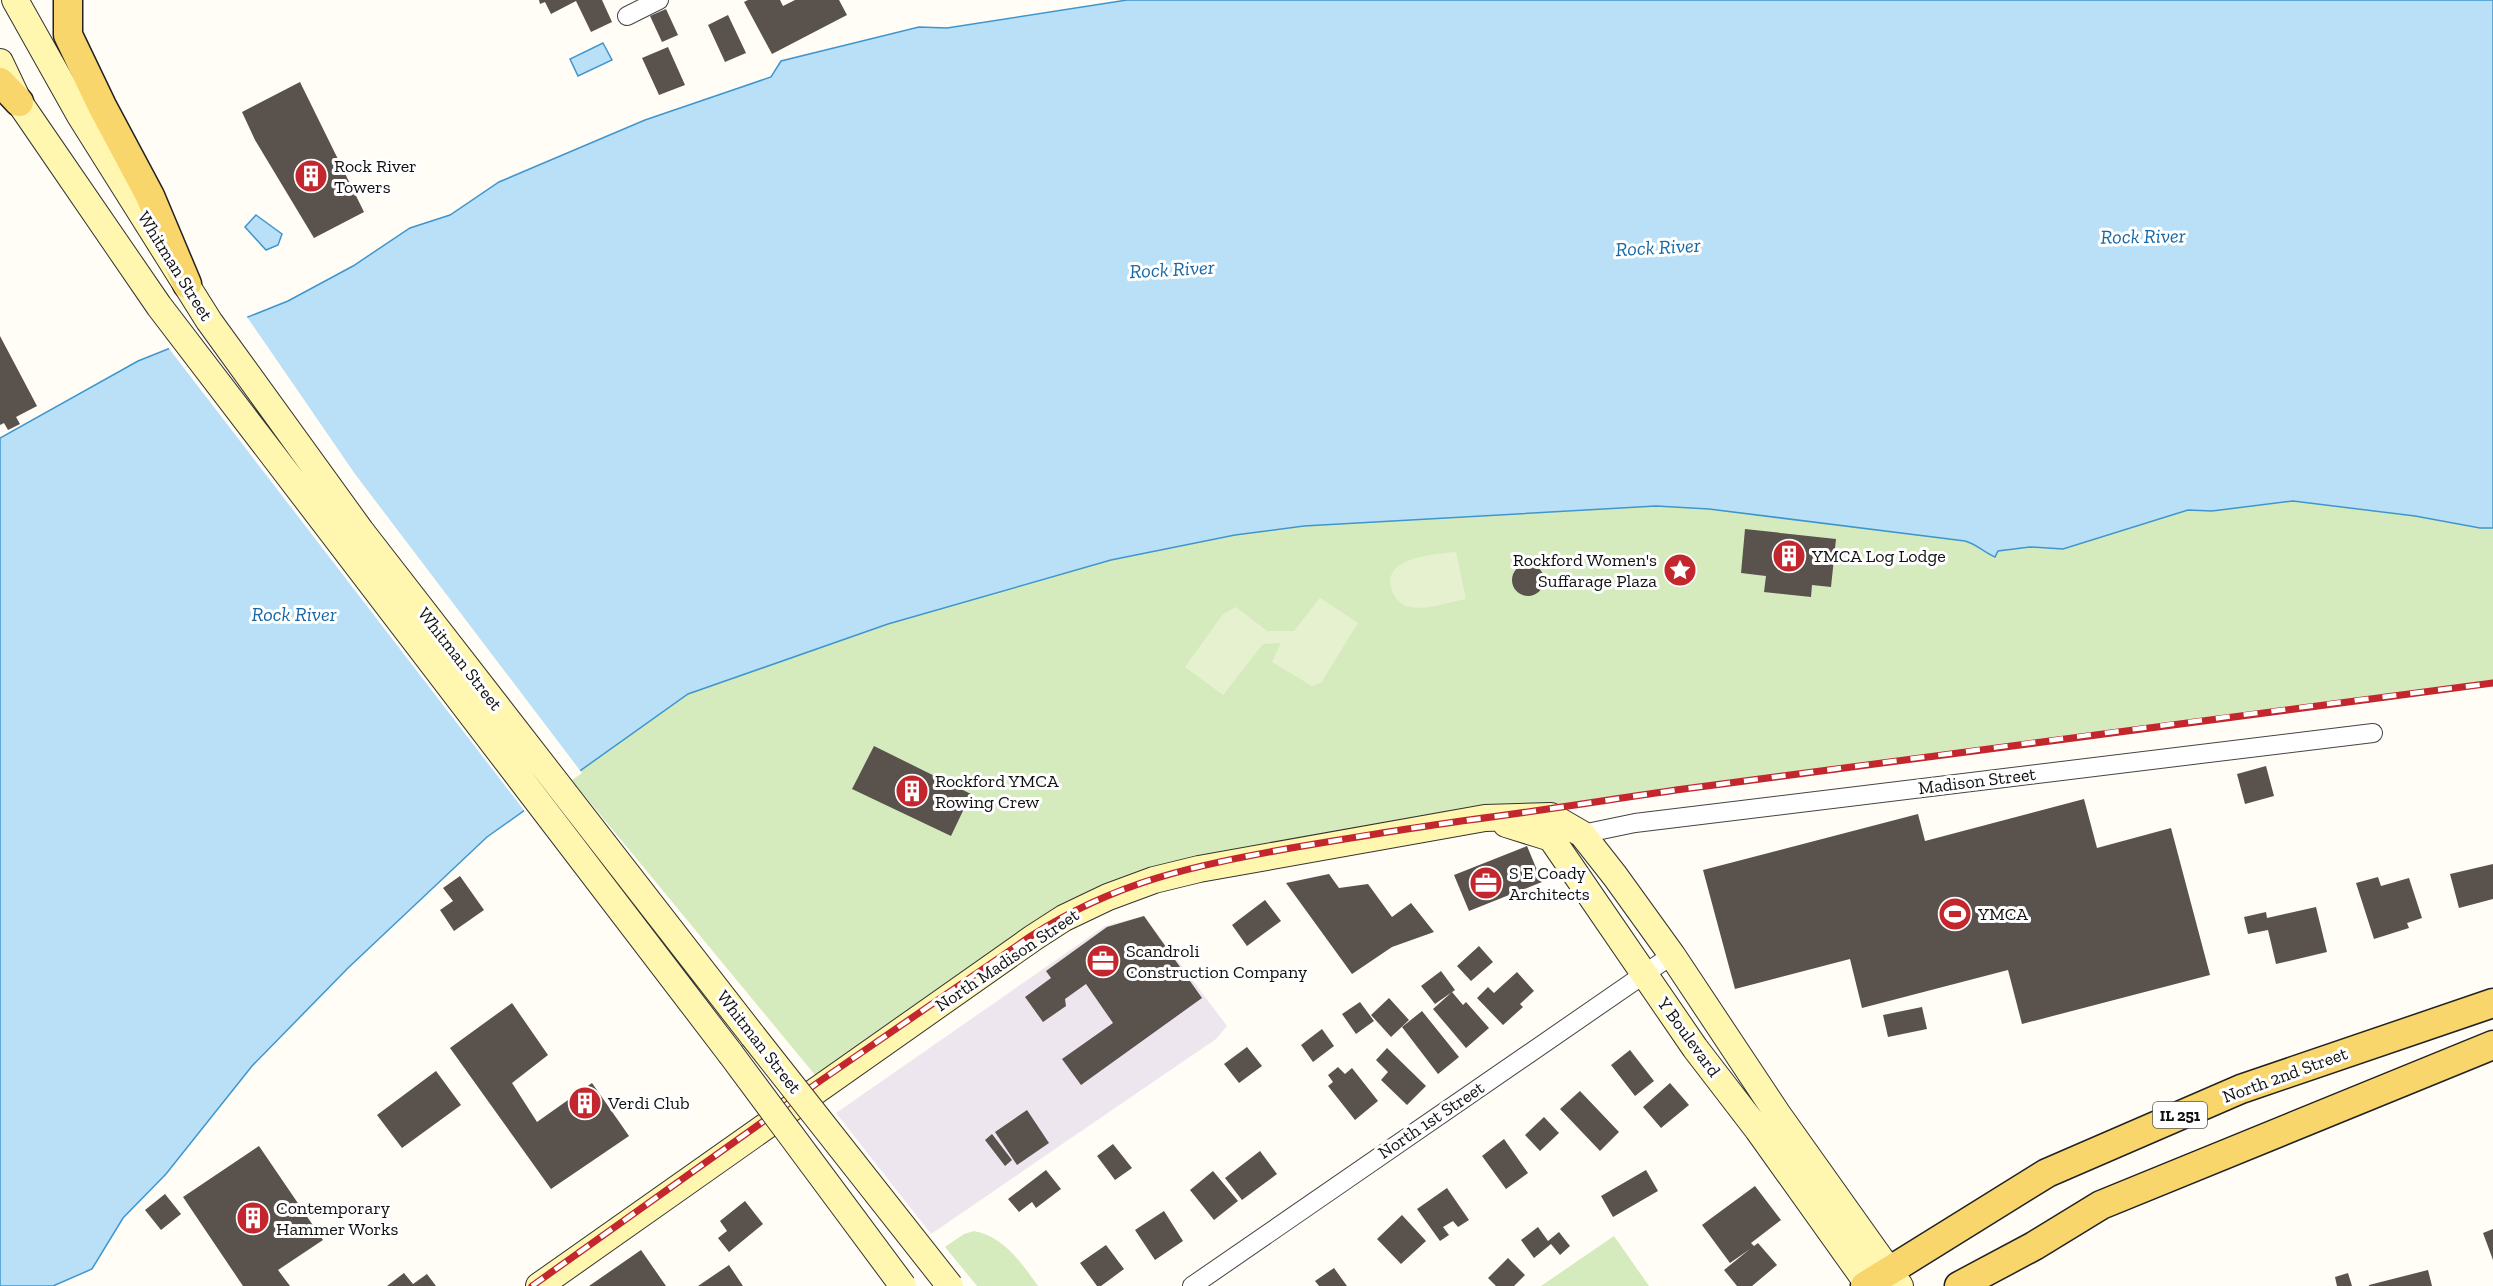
<svg xmlns="http://www.w3.org/2000/svg" width="2493" height="1286" font-family="'Zilla Slab',serif">
<rect width="100%" height="100%" fill="#fffdf5"/>
<!-- industrial -->
<path fill="#eee6ef" d="M 1144,916 L 1227,1026 L 1216,1039 L 931,1234 L 836,1113 L 1105,926 Z"/>
<!-- green -->
<path fill="#d5ebbd" d="M 2293,501 L 2415,516 L 2480,528 L 2493,528 L 2493,683 L 2184,721 L 1578,803 L 1152,878 L 820,1081 L 570,778 L 688,694 L 888,624 L 1111,560 L 1235,535 L 1304,526 L 1656,506 L 1709,509 L 1965,541 L 1972,543 L 1982,551 L 2030,547 L 2063,549 L 2188,509 L 2212,511 Z
M 974,1231 C 1004,1237 1021,1262 1038,1286 L 977,1286 L 945,1247 L 964,1234 Z
M 1614,1236 L 1649,1286 L 1541,1286 Z"/>
<!-- pitch -->
<path fill="#e6f2cf" d="M 1456,552 L 1466,599 C 1449,602 1428,610 1410,607 C 1402,606 1396,600 1393,593 C 1377,557 1436,554 1456,552 Z
M 1320,598 L 1358,623 L 1321,683 L 1312,686 L 1272,662 L 1281,643 L 1263,644 L 1223,695 L 1185,667 L 1223,614 L 1236,607 L 1267,631 L 1294,631 Z"/>
<!-- water -->
<path fill="#b9e0f7" stroke="#3f96cf" stroke-width="1.5" d="M 1127,0 L 2493,0 L 2493,528 L 2480,528 L 2415,516 L 2293,501 L 2212,511 L 2188,510 L 2063,549 L 2030,547 L 1998,551 L 1995,557 C 1984,552 1976,544 1965,541 L 1709,509 L 1656,506 L 1304,526 L 1235,535 L 1111,560 L 888,624 L 688,694 L 487,837 L 348,968 L 252,1066 L 166,1174 L 123,1218 L 92,1269 L 53,1286 L 0,1286 L 0,438 L 138,361 L 288,301 L 353,266 L 410,228 L 450,215 L 499,182 L 645,120 L 771,77 L 781,61 L 919,27 L 947,28 Z
M 603,43 L 612,60 L 578,76 L 570,59 Z
M 256,215 L 282,234 L 278,245 L 266,250 L 245,227 Z"/>
<!-- pier -->
<path fill="#fffdf5" d="M 245,314 L 355,474 L 582,773 L 526,813 L 167,346 Z"/>
<!-- building -->
<path fill="#5a524d" d="M 539,0 L 602,0 L 612,22 L 591,32 L 576,1 L 551,14 L 545,2 L 540,4 Z
M 748,0 L 780,0 L 783,6 L 795,0 L 839,0 L 847,15 L 772,54 L 744,2 Z
M 666,9 L 678,35 L 662,42 L 650,16 Z
M 728,15 L 746,53 L 725,62 L 708,25 Z
M 668,47 L 685,85 L 659,95 L 642,58 Z
M 300,82 L 364,212 L 314,238 L 255,140 L 242,112 Z
M 0,336 L 37,406 L 16,417 L 20,424 L 8,430 L 4,423 L 0,425 Z
M 1745,529 L 1836,539 L 1831,587 L 1812,585 L 1811,597 L 1764,592 L 1766,576 L 1741,573 Z
M1512 580a16 16 0 1 1 32 0a16 16 0 1 1-32 0Z
M 874,746 L 971,794 L 951,836 L 852,789 Z
M 2266,766 L 2274,796 L 2245,804 L 2237,774 Z
M 2084,799 L 2097,848 L 2171,828 L 2210,975 L 2022,1024 L 2008,970 L 1862,1008 L 1850,959 L 1735,989 L 1703,870 L 1918,814 L 1925,841 Z
M 1527,846 L 1542,882 L 1469,911 L 1454,875 Z
M 2493,864 L 2493,899 L 2459,908 L 2450,874 Z
M 1329,874 L 1339,888 L 1368,884 L 1392,917 L 1411,903 L 1434,932 L 1392,947 L 1352,974 L 1286,883 Z
M 460,876 L 484,910 L 454,931 L 440,910 L 453,901 L 443,888 Z
M 2378,877 L 2381,886 L 2409,878 L 2422,918 L 2407,923 L 2409,928 L 2374,939 L 2356,883 Z
M 1265,900 L 1281,921 L 1247,946 L 1232,925 Z
M 2316,907 L 2327,952 L 2276,964 L 2268,930 L 2248,934 L 2244,917 L 2266,912 L 2267,918 Z
M 1144,916 L 1202,998 L 1081,1085 L 1062,1059 L 1113,1023 L 1086,984 L 1065,999 L 1066,1006 L 1043,1022 L 1025,997 L 1051,978 L 1046,971 L 1107,927 Z
M 1479,946 L 1493,962 L 1471,981 L 1457,966 Z
M 1441,971 L 1455,990 L 1435,1004 L 1421,986 Z
M 1517,972 L 1534,991 L 1520,1004 L 1523,1007 L 1503,1025 L 1477,998 L 1488,987 L 1494,993 Z
M 1452,992 L 1463,1005 L 1466,1002 L 1489,1028 L 1466,1048 L 1433,1009 Z
M 1389,998 L 1409,1020 L 1391,1037 L 1371,1015 Z
M 1360,1002 L 1374,1021 L 1356,1034 L 1342,1014 Z
M 512,1003 L 548,1055 L 512,1083 L 537,1122 L 592,1083 L 629,1136 L 551,1189 L 450,1048 Z
M 1922,1007 L 1927,1029 L 1888,1037 L 1883,1015 Z
M 1422,1011 L 1459,1057 L 1438,1074 L 1402,1027 Z
M 1322,1029 L 1334,1046 L 1313,1062 L 1301,1045 Z
M 1247,1047 L 1262,1066 L 1239,1083 L 1224,1064 Z
M 1387,1048 L 1426,1086 L 1407,1105 L 1381,1080 L 1388,1072 L 1376,1060 Z
M 1630,1050 L 1654,1081 L 1635,1096 L 1611,1065 Z
M 1338,1067 L 1345,1074 L 1352,1068 L 1378,1101 L 1355,1120 L 1328,1086 L 1333,1082 L 1328,1075 Z
M 436,1071 L 461,1105 L 402,1148 L 377,1115 Z
M 1670,1083 L 1689,1105 L 1661,1128 L 1643,1107 Z
M 1580,1091 L 1619,1132 L 1600,1151 L 1560,1109 Z
M 1027,1110 L 1049,1143 L 1017,1165 L 995,1132 Z
M 1544,1117 L 1559,1133 L 1540,1151 L 1525,1135 Z
M 992,1134 L 1012,1160 L 1005,1166 L 985,1140 Z
M 1504,1139 L 1528,1173 L 1506,1189 L 1482,1156 Z
M 1113,1144 L 1132,1168 L 1115,1180 L 1097,1156 Z
M 259,1146 L 323,1240 L 278,1270 L 290,1286 L 243,1286 L 183,1197 Z
M 1260,1151 L 1277,1174 L 1242,1200 L 1225,1178 Z
M 1046,1170 L 1061,1189 L 1036,1208 L 1032,1202 L 1019,1212 L 1008,1199 Z
M 1646,1170 L 1658,1191 L 1613,1217 L 1601,1196 Z
M 1213,1171 L 1238,1201 L 1214,1220 L 1190,1190 Z
M 1755,1186 L 1781,1220 L 1751,1243 L 1754,1246 L 1758,1243 L 1777,1265 L 1752,1286 L 1737,1286 L 1724,1270 L 1750,1249 L 1730,1263 L 1702,1225 Z
M 1447,1188 L 1469,1220 L 1458,1227 L 1453,1221 L 1443,1227 L 1449,1235 L 1440,1241 L 1417,1209 Z
M 165,1194 L 181,1214 L 161,1230 L 145,1210 Z
M 745,1201 L 763,1224 L 729,1252 L 718,1238 L 727,1231 L 720,1221 Z
M 1164,1211 L 1183,1241 L 1155,1260 L 1135,1230 Z
M 1402,1215 L 1426,1241 L 1401,1264 L 1377,1239 Z
M 1538,1227 L 1548,1241 L 1559,1232 L 1570,1246 L 1560,1255 L 1551,1244 L 1534,1258 L 1521,1240 Z
M 2493,1229 L 2493,1260 L 2483,1233 Z
M 1106,1245 L 1124,1269 L 1101,1286 L 1097,1286 L 1080,1263 Z
M 641,1250 L 666,1286 L 589,1286 Z
M 1508,1258 L 1525,1275 L 1514,1286 L 1496,1286 L 1488,1278 Z
M 729,1265 L 743,1286 L 698,1286 Z
M 1334,1268 L 1347,1286 L 1319,1286 L 1315,1281 Z
M 2428,1270 L 2432,1286 L 2369,1286 L 2369,1285 Z
M 404,1273 L 413,1284 L 427,1274 L 436,1286 L 387,1286 Z
M 2348,1273 L 2352,1286 L 2337,1286 L 2335,1277 Z"/>
<g fill="none" stroke-linecap="round" stroke-linejoin="round">
<defs>
<path id="street" d="M 627,16 L 659,0
M 1582,834 L 1635,823 L 2373,733
M 1192,1286 L 1672,955"/>
<path id="secondary" d="M 15,0 L 79,114 L 209,321 L 361,531 L 753,1036
M 0,62 L 19,102 L 159,306 L 730,1053
M 1506,824 L 1551,838 L 1695,1048 L 1758,1130 L 1868,1284 L 1874,1286
M 539,1286 L 1033,938 L 1064,918 L 1108,897 L 1154,880 L 1199,869 L 1485,818 L 1551,816 L 1582,834 L 1615,876 L 1672,955 L 1777,1113 L 1900,1286"/>
<path id="primary" d="M 68,0 L 68,35 L 102,106 L 150,196 L 187,284
M 0,82 L 19,102
M 1865,1286 L 2047,1173 L 2241,1089 L 2493,1003
M 1959,1286 L 2034,1246 L 2101,1205 L 2493,1045"/>
</defs>
<!-- street casing -->
<use href="#street" stroke="#444" stroke-width="20"/>
<!-- secondary casing -->
<use href="#secondary" stroke="#333" stroke-width="28"/>
<!-- primary casing -->
<use href="#primary" stroke="#222" stroke-width="31"/>
<!-- street -->
<use href="#street" stroke="#fff" stroke-width="18"/>
<!-- secondary -->
<use href="#secondary" stroke="#fff6b0" stroke-width="26"/>
<!-- primary -->
<use href="#primary" stroke="#f9d66b" stroke-width="28"/>
<defs>
<path id="rail" d="M 532,1286 L 820,1081 L 1031,936 C 1117,881 1193,866 1291,848 C 1350,838 1409,828 1469,820 C 1538,811 1607,800 1676,790 C 1948,754 2220,717 2493,683"/>
</defs>
<!-- rail casing -->
<use href="#rail" stroke="#c4262e" stroke-width="7"/>
<!-- rail -->
<use href="#rail" stroke="#fff" stroke-width="4.5" stroke-dasharray="14" stroke-linecap="butt"/>
<defs>
<path id="secondary-bridge" d="M 753,1036 L 950,1286
M 730,1053 L 903,1286"/>
</defs>
<!-- secondary-bridge casing -->
<use href="#secondary-bridge" stroke="#333" stroke-width="28" stroke-linecap="butt"/>
<!-- secondary-bridge -->
<use href="#secondary-bridge" stroke="#fff6b0" stroke-width="26"/>
</g>
<!-- icons -->
<defs>
<symbol id="building-disc" viewBox="-11 -11 22 22"><circle r="9.5" fill="#c4262e" stroke="#fff"/><path d="M-4-6H4V6H1V3H-1V6H-4ZM-2.5-4.3h1.7v1.8h-1.7ZM.8-4.3h1.7v1.8H.8ZM-2.5-1h1.7V.8h-1.7ZM.8-1h1.7V.8H.8Z" fill="#fff"/></symbol>
<symbol id="sight-disc" viewBox="-11 -11 22 22"><circle r="9.5" fill="#c4262e" stroke="#fff"/><path d="M0-6L1.8-2.2L6-1.7L2.9 1.2L3.7 5.4L0 3.3L-3.7 5.4L-2.9 1.2L-6-1.7L-1.8-2.2Z" fill="#fff"/></symbol>
<symbol id="office-disc" viewBox="-11 -11 22 22"><circle r="9.5" fill="#c4262e" stroke="#fff"/><path d="M-6-3h4V-5.5h4V-3h4V5H-6ZM-1-4.5V-3h2v-1.5ZM-6 0V1H6V0Z" fill="#fff"/></symbol>
<symbol id="stadium-disc" viewBox="-11 -11 22 22"><circle r="9.5" fill="#c4262e" stroke="#fff"/><path d="M0-5a6.5 5 0 1 0 0 10a6.5 5 0 1 0 0-10ZM-3.5-1.8h7v3.6h-7Z" fill="#fff"/></symbol>
</defs>
<g fill-rule="evenodd">
<use href="#building-disc" x="292" y="157" width="38" height="38"/>
<use href="#building-disc" x="1770" y="537" width="38" height="38"/>
<use href="#sight-disc" x="1661" y="551" width="38" height="38"/>
<use href="#building-disc" x="893" y="772" width="38" height="38"/>
<use href="#office-disc" x="1467" y="864" width="38" height="38"/>
<use href="#stadium-disc" x="1936" y="895" width="38" height="38"/>
<use href="#office-disc" x="1084" y="942" width="38" height="38"/>
<use href="#building-disc" x="566" y="1084" width="38" height="38"/>
<use href="#building-disc" x="234" y="1199" width="38" height="38"/>
</g>
<g text-anchor="middle" dominant-baseline="central" stroke-width="6" stroke-linejoin="round" paint-order="stroke">
<!-- shield labels -->
<rect fill="#fff" stroke="#585858" stroke-width="1.5" x="2153" y="1102" width="54" height="26" rx="4.5"/>
<g font-size="16" font-weight="bold" fill="#111">
<text x="2180" y="1115">IL 251</text>
</g>
<!-- poi labels -->
<g font-size="18" fill="#111" stroke="#fff" text-anchor="start">
<text x="334" y="166">Rock River<tspan x="334" dy="21">Towers</tspan></text>
<text x="1812" y="556">YMCA Log Lodge</text>
<text x="1657" y="560" text-anchor="end">Rockford Women's<tspan x="1657" dy="21">Suffarage Plaza</tspan></text>
<text x="935" y="781">Rockford YMCA<tspan x="935" dy="21">Rowing Crew</tspan></text>
<text x="1509" y="873">S E Coady<tspan x="1509" dy="21">Architects</tspan></text>
<text x="1978" y="914">YMCA</text>
<text x="1126" y="951">Scandroli<tspan x="1126" dy="21">Construction Company</tspan></text>
<text x="608" y="1103">Verdi Club</text>
<text x="276" y="1208">Contemporary<tspan x="276" dy="21">Hammer Works</tspan></text>
</g>
<!-- street labels -->
<g font-size="18" fill="#111" stroke="#fff">
<text transform="translate(175 266) rotate(58)">Whitman Street</text>
<text transform="translate(460 659) rotate(52)">Whitman Street</text>
<text transform="translate(1977 781) rotate(-7)">Madison Street</text>
<text transform="translate(1007 960) rotate(-34)">North Madison Street</text>
<text transform="translate(1689 1037) rotate(54)">Y Boulevard</text>
<text transform="translate(759 1042) rotate(52)">Whitman Street</text>
<text transform="translate(2285 1075) rotate(-20)">North 2nd Street</text>
<text transform="translate(1431 1120) rotate(-34)">North 1st Street</text>
</g>
<!-- water labels -->
<g font-size="20" font-style="italic" fill="#1768a6" stroke="#fff">
<text transform="translate(2143 236) rotate(-1)">Rock River</text>
<text transform="translate(1658 247) rotate(-3)">Rock River</text>
<text transform="translate(1172 269) rotate(-3)">Rock River</text>
<text x="294" y="614">Rock River</text>
</g>
</g>
</svg>
